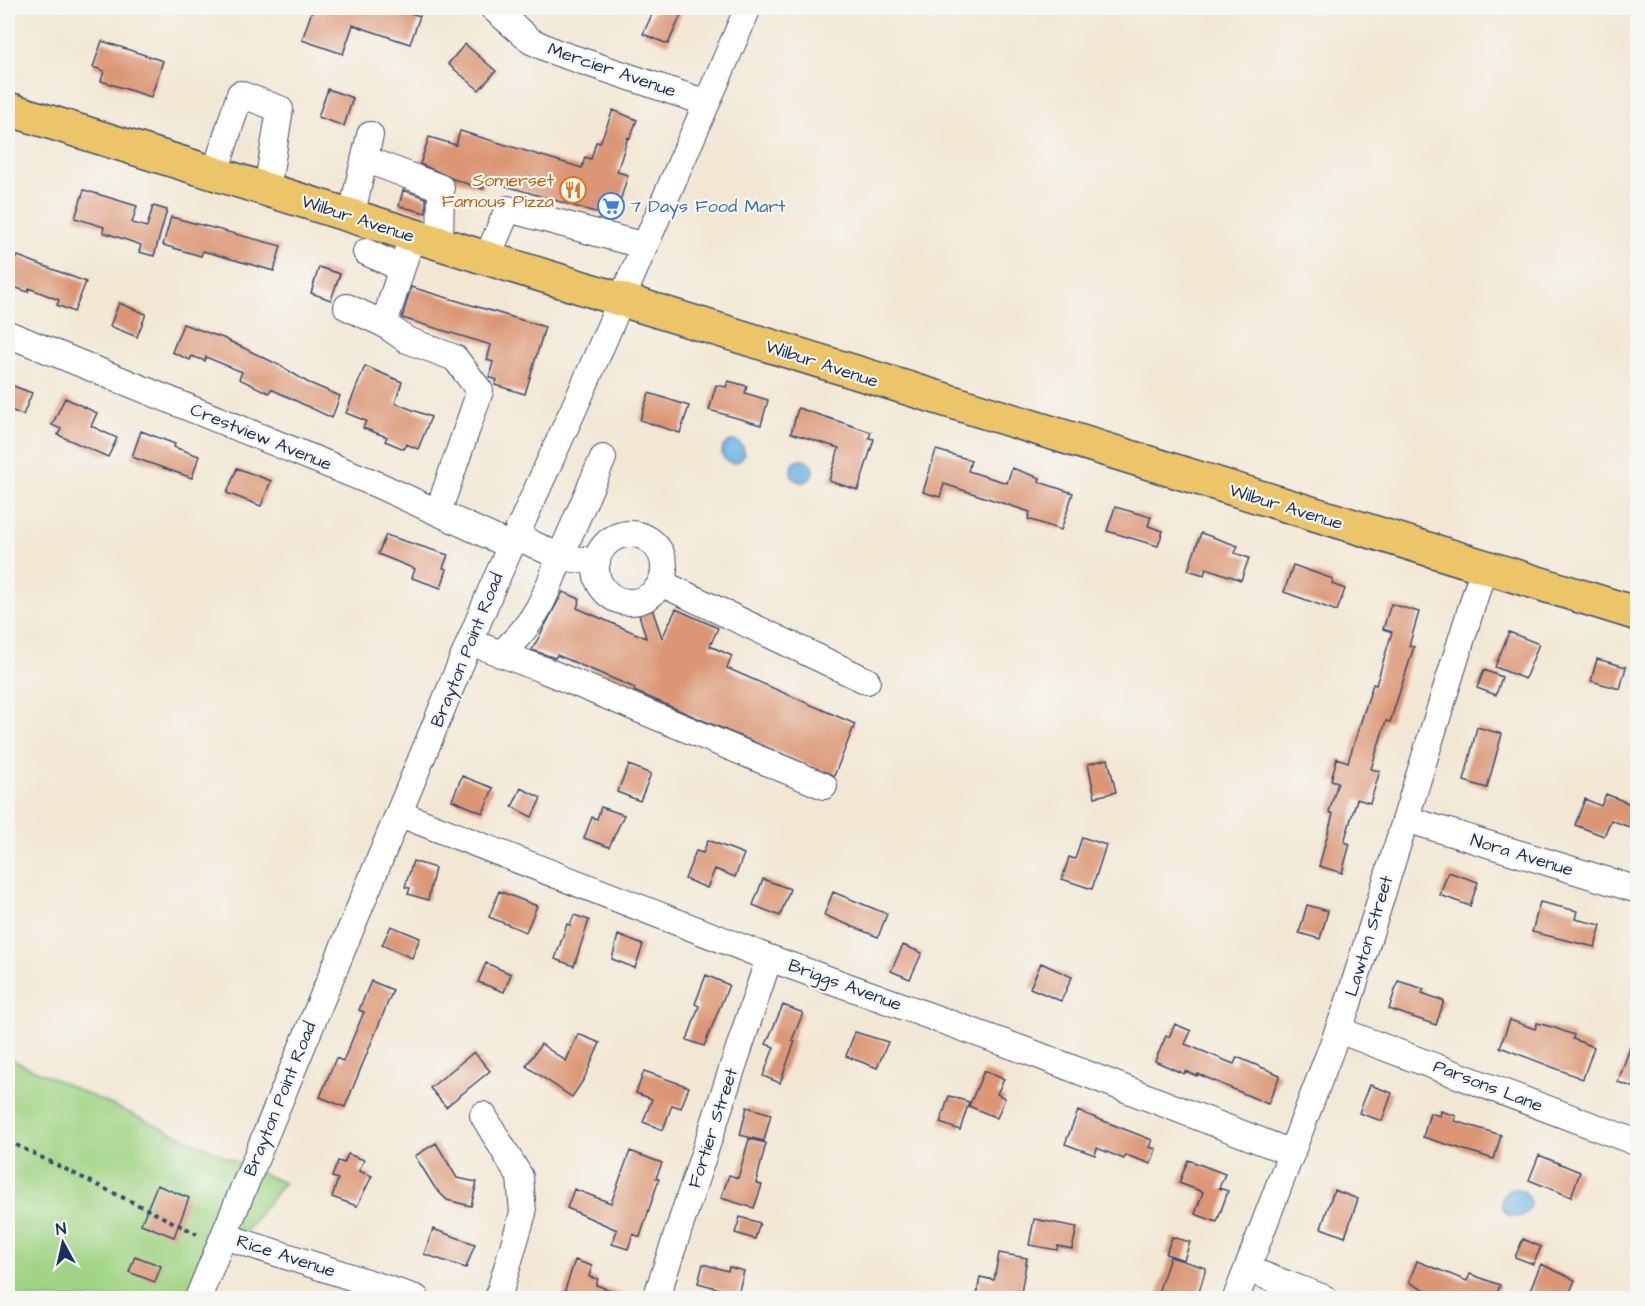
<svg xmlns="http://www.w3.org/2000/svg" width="1645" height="1306" font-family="'Architects Daughter',sans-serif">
<rect width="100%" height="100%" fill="#f6f6f2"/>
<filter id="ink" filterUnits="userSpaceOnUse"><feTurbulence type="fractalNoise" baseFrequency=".0167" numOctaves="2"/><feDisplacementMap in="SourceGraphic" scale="12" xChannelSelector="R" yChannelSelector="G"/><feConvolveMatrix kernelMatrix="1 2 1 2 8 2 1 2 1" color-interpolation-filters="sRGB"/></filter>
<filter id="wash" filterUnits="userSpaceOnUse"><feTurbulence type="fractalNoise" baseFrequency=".008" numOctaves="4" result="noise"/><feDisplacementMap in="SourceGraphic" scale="24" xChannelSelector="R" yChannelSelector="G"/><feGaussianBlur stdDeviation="1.35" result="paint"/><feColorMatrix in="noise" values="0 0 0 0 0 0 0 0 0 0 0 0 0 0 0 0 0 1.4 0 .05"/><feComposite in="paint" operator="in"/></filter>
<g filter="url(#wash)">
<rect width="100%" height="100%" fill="#f2e7d3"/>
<!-- green -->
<path fill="#a1d484" stroke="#5e8271" stroke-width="1.5" d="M 8,1058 L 284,1183 L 193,1298 L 8,1298 Z"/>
<!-- water -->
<path fill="#69b3e1" stroke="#4271a0" stroke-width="1.5" d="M722 452a11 11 0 1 1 22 0a11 11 0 1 1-22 0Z
M791 471a11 11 0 1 1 22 0a11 11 0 1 1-22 0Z
M1502 1203a14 14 0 1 1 28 0a14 14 0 1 1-28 0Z"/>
<g id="blocks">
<!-- building -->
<path fill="#db9775" d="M 313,8 L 395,8 L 420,16 L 410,44 L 353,25 L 343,54 L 302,40 Z
M 655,8 L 684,8 L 668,44 L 643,34 Z
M 102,41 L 163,61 L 151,97 L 101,81 L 104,71 L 93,67 Z
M 465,44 L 496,71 L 479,90 L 448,64 Z
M 328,89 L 353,98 L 344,126 L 318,117 Z
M 613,110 L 637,120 L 630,138 L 628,137 L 617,172 L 628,175 L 615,218 L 486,180 L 483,189 L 453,179 L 420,164 L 429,137 L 456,145 L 460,131 L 582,168 L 585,157 L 591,159 L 596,142 L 600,143 Z
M 84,190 L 137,206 L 132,223 L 147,227 L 153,206 L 167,210 L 154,256 L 139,252 L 141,245 L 103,232 L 104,227 L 75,218 Z
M 403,190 L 426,198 L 426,213 L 399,206 Z
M 171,217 L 281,246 L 274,271 L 203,251 L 201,256 L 163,245 Z
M 8,255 L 17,258 L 18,256 L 86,282 L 74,312 L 57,305 L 59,300 L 29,288 L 28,292 L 8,285 Z
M 319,267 L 340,274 L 331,300 L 311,293 Z
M 411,287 L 545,327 L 525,394 L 495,385 L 497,380 L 489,377 L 493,362 L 487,360 L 491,345 L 402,318 Z
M 119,303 L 146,314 L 137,337 L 110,326 Z
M 183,324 L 223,338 L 281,366 L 307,382 L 340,396 L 332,418 L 271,389 L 269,393 L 239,379 L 242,372 L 206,357 L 205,361 L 192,356 L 190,360 L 172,352 Z
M 365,366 L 402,382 L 395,403 L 431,417 L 418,449 L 406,444 L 404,449 L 385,441 L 387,437 L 363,428 L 366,421 L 346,413 Z
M 728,381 L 747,386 L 745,393 L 768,400 L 761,425 L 709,410 L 716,385 L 726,387 Z
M 8,384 L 32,393 L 23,415 L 8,409 Z
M 649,393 L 689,406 L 680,433 L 640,420 Z
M 65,398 L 97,413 L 91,426 L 117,438 L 108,457 L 58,435 L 61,429 L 52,425 Z
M 798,408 L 871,432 L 869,438 L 874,439 L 858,490 L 829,481 L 839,448 L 791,433 Z
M 141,431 L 175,444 L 174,447 L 199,456 L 192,478 L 132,457 Z
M 936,450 L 971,460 L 968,471 L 1007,483 L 1012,468 L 1040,478 L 1039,482 L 1073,493 L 1061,530 L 1028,519 L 1030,512 L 944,484 L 940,497 L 923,492 Z
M 237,468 L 271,481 L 261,506 L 227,493 Z
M 1115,507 L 1151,517 L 1148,526 L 1163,531 L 1158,546 L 1107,531 Z
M 1201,533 L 1238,546 L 1235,553 L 1249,558 L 1241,580 L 1206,568 L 1204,575 L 1188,570 Z
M 386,535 L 448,555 L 443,568 L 447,569 L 441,588 L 412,578 L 415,569 L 378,554 Z
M 1293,565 L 1333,579 L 1332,584 L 1345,589 L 1337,611 L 1284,592 Z
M 563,592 L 580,599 L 577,608 L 646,638 L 635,601 L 648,597 L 662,638 L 676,609 L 718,628 L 710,646 L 732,656 L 727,668 L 855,724 L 834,776 L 634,691 L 635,688 L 557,655 L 555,658 L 532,650 Z
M 1391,604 L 1419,612 L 1409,646 L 1414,647 L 1390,722 L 1386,721 L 1371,769 L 1380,771 L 1370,803 L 1357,799 L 1344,842 L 1350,844 L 1342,873 L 1319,866 L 1333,814 L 1329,812 L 1338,782 L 1331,780 L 1337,758 L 1348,762 L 1373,684 L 1376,685 L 1392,632 L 1383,629 Z
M 1509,632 L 1539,644 L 1525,679 L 1495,667 Z
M 1597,659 L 1626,667 L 1620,689 L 1591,681 Z
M 1484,670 L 1502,677 L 1496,695 L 1477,688 Z
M 1477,727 L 1502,734 L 1487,788 L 1464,781 Z
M 1108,759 L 1116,792 L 1095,797 L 1088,764 Z
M 629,765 L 651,774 L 640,801 L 617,792 Z
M 462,776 L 493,788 L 483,813 L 452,800 Z
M 521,788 L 541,798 L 532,817 L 512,807 Z
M 1606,794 L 1638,807 L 1634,829 L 1611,820 L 1604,836 L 1575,825 L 1585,799 L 1601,806 Z
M 601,807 L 624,815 L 609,847 L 584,838 L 592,817 L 597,819 Z
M 1082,837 L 1106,845 L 1092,889 L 1062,879 L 1069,857 L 1075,859 Z
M 708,840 L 744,854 L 735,877 L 715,869 L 707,888 L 685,879 L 696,851 L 703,853 Z
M 413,861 L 435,868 L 428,900 L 408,894 L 410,888 L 405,887 Z
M 1448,872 L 1478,882 L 1470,906 L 1440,895 Z
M 763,879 L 790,889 L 780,916 L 753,905 Z
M 499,891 L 537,906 L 526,932 L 489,917 Z
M 833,892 L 887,914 L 878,937 L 824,915 Z
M 1540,902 L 1577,911 L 1575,919 L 1601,925 L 1595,947 L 1532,932 Z
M 1307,905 L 1328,911 L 1320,939 L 1299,933 Z
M 574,915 L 589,920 L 574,966 L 555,959 L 567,924 L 570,925 Z
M 391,926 L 420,938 L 412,958 L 382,945 Z
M 618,935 L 643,945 L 635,968 L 612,959 Z
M 903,945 L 922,953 L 910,979 L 891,971 Z
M 486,963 L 511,974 L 504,992 L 478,982 Z
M 1041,963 L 1072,977 L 1061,1001 L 1030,988 Z
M 706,975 L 729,985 L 704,1046 L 687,1040 L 699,1006 L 695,1004 Z
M 371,981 L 393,990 L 345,1107 L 320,1097 L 336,1058 L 343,1061 L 364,1012 L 359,1010 Z
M 1398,981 L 1424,989 L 1422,993 L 1444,1001 L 1436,1025 L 1389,1009 Z
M 783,1005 L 803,1013 L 792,1040 L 795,1041 L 780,1083 L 763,1076 L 774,1047 L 766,1044 Z
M 1510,1020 L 1535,1029 L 1537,1023 L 1555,1028 L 1574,1035 L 1573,1039 L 1594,1047 L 1583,1079 L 1500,1047 Z
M 1175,1024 L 1191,1031 L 1185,1044 L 1234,1064 L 1237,1057 L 1280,1075 L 1268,1104 L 1198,1074 L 1197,1076 L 1185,1071 L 1184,1074 L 1155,1061 L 1166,1036 L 1169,1037 Z
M 855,1032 L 888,1042 L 877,1068 L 846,1056 Z
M 1635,1033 L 1638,1033 L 1638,1089 L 1618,1082 Z
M 578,1034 L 600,1043 L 584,1079 L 572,1097 L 526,1066 L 541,1044 L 566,1061 Z
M 474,1052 L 490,1071 L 446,1107 L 430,1088 Z
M 644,1071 L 689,1087 L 681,1108 L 672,1105 L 663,1130 L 643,1122 L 652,1099 L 636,1093 Z
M 984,1071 L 1004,1079 L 997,1094 L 1005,1098 L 997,1118 L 969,1106 Z
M 1370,1085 L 1392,1093 L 1382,1121 L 1359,1113 Z
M 949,1096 L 969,1102 L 960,1130 L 940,1123 Z
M 747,1107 L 771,1114 L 764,1141 L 740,1135 Z
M 1078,1111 L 1152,1140 L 1149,1147 L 1156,1149 L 1151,1164 L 1126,1155 L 1124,1159 L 1097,1148 L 1095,1155 L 1065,1144 Z
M 1441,1111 L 1456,1116 L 1455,1121 L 1501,1135 L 1494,1159 L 1423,1137 L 1430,1113 L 1440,1116 Z
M 749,1139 L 766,1143 L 756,1183 L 762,1185 L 754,1208 L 721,1198 L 729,1175 L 738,1178 Z
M 436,1143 L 457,1178 L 477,1182 L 471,1206 L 447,1200 L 435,1188 L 415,1156 Z
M 630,1151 L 662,1163 L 656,1178 L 659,1179 L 640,1237 L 633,1234 L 628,1249 L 612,1244 L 617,1230 L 567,1208 L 574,1189 L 611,1203 Z
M 348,1154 L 364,1160 L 359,1171 L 372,1176 L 357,1206 L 332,1197 L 338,1179 L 332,1177 L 338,1161 L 344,1163 Z
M 1539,1155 L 1580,1172 L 1571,1197 L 1529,1180 Z
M 1188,1160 L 1225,1174 L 1219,1188 L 1228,1191 L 1217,1222 L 1195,1214 L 1203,1192 L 1179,1183 Z
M 157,1185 L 189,1198 L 174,1237 L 141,1224 Z
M 1334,1190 L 1358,1199 L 1345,1237 L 1321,1228 Z
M 740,1217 L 760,1223 L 755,1239 L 735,1233 Z
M 1034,1219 L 1077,1227 L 1072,1249 L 1058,1246 L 1057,1250 L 1029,1245 Z
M 433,1229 L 475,1244 L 466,1268 L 424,1254 Z
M 1172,1237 L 1190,1242 L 1184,1260 L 1166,1254 Z
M 1523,1239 L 1541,1247 L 1533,1264 L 1515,1257 Z
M 999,1253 L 1027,1258 L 1020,1299 L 976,1299 L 980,1277 L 994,1280 Z
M 135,1256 L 161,1266 L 155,1282 L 129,1272 Z
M 1170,1257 L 1206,1268 L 1197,1299 L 1156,1299 Z
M 575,1260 L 592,1266 L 589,1277 L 598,1279 L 596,1285 L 628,1296 L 628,1299 L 562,1299 Z
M 1417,1261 L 1467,1281 L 1470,1274 L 1500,1285 L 1495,1299 L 1450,1299 L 1418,1287 L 1409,1282 Z
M 703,1264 L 728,1271 L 729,1267 L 744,1271 L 738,1294 L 698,1283 Z
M 1541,1264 L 1575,1280 L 1567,1299 L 1526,1299 Z"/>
</g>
</g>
<g filter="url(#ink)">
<use href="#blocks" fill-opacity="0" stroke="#3b4b70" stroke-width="1.5"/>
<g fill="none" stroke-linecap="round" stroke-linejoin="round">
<defs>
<path id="minor" d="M 493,8 L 531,41 L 555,52 L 707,103
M 365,159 L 441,188 L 440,245
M 215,173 L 240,94 L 280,109 L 267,190
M 351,217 L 370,135
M 412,236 L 384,324 L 407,340 L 455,358 L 480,391 L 438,512
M 366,252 L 401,268
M 486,260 L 508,209 L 645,246
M 347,307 L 384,324
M 8,334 L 376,484 L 511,546
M596 568a34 34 0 1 1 68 0a34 34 0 1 1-68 0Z
M 516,536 L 560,557 L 603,458
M 661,583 L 867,681
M 470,642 L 544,670 L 824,786
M 500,654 C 535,624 545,598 560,557 L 597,562
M 400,814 L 769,958 L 1035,1054 L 1292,1153
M 1406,819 L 1638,890
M 1338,1030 L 1638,1143
M 483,1115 L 520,1177 L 523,1213 L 498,1298
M 224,1236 L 416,1298
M 1247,1269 L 1324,1298
M 198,1298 L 492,588 L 580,395 L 748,8
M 656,1298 L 769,958
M 1236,1298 L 1347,1007 L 1484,567"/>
<path id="major" d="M 8,109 C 551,278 1093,448 1638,614"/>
</defs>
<!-- minor casing -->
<use href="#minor" stroke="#3b4b70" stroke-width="28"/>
<!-- major casing -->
<use href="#major" stroke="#3b4b70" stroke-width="36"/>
<!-- path -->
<path stroke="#3b4b70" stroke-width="4" stroke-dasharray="4.5 4.5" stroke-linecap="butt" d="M 8,1141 L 197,1234"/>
<!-- minor -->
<use href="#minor" stroke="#fff" stroke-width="26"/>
<!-- major -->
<use href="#major" stroke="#edc569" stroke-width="33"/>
</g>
</g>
<!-- icons -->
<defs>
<symbol id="restaurant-ring" viewBox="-11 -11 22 22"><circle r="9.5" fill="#f6f6f2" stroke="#e8710a" stroke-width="1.5"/><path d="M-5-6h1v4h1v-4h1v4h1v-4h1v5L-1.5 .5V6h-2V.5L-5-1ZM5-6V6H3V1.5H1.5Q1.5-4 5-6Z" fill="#e8710a"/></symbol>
<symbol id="supermarket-ring" viewBox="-11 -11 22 22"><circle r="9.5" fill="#f6f6f2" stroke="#3f7fe0" stroke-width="1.5"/><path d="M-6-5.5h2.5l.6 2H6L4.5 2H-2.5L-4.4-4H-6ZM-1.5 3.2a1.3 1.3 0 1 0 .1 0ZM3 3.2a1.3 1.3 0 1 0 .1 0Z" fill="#3f7fe0"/></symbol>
</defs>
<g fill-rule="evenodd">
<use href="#restaurant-ring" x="558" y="175" width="30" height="30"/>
<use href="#supermarket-ring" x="596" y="191" width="30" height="30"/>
</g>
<g text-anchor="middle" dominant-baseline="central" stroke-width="4.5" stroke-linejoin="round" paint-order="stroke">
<!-- street labels -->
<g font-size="18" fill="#1b2f5e" stroke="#f6f6f2">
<text transform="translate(612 70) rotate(19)">Mercier Avenue</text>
<text transform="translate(358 219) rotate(18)">Wilbur Avenue</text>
<text transform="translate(822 364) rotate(18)">Wilbur Avenue</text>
<text transform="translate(261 437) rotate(22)">Crestview Avenue</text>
<text transform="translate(1286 507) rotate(17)">Wilbur Avenue</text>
<text transform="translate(467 650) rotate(-68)">Brayton Point Road</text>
<text transform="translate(1522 855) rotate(17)">Nora Avenue</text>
<text transform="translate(1369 936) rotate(-73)">Lawton Street</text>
<text transform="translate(845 985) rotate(20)">Briggs Avenue</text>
<text transform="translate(1488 1086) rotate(21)">Parsons Lane</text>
<text transform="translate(280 1099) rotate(-68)">Brayton Point Road</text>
<text transform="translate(713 1128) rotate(-72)">Fortier Street</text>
<text transform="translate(286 1256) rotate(18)">Rice Avenue</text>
</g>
<!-- food labels -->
<g font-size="18" fill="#c56008" stroke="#f6f6f2" text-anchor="end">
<text x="554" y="180">Somerset<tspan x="554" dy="21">Famous Pizza</tspan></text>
</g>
<!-- shop labels -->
<g font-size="18" fill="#366cbe" stroke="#f6f6f2" text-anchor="start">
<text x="630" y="206">7 Days Food Mart</text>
</g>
</g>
<!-- margin -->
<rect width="1645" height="1306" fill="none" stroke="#f6f6f2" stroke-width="30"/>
<!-- north arrow -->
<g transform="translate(63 1243) rotate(352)" stroke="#f6f6f2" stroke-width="4.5" paint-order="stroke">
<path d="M0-4.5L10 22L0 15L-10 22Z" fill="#1b2f5e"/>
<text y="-9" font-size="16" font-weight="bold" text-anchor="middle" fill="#1b2f5e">N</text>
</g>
</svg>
